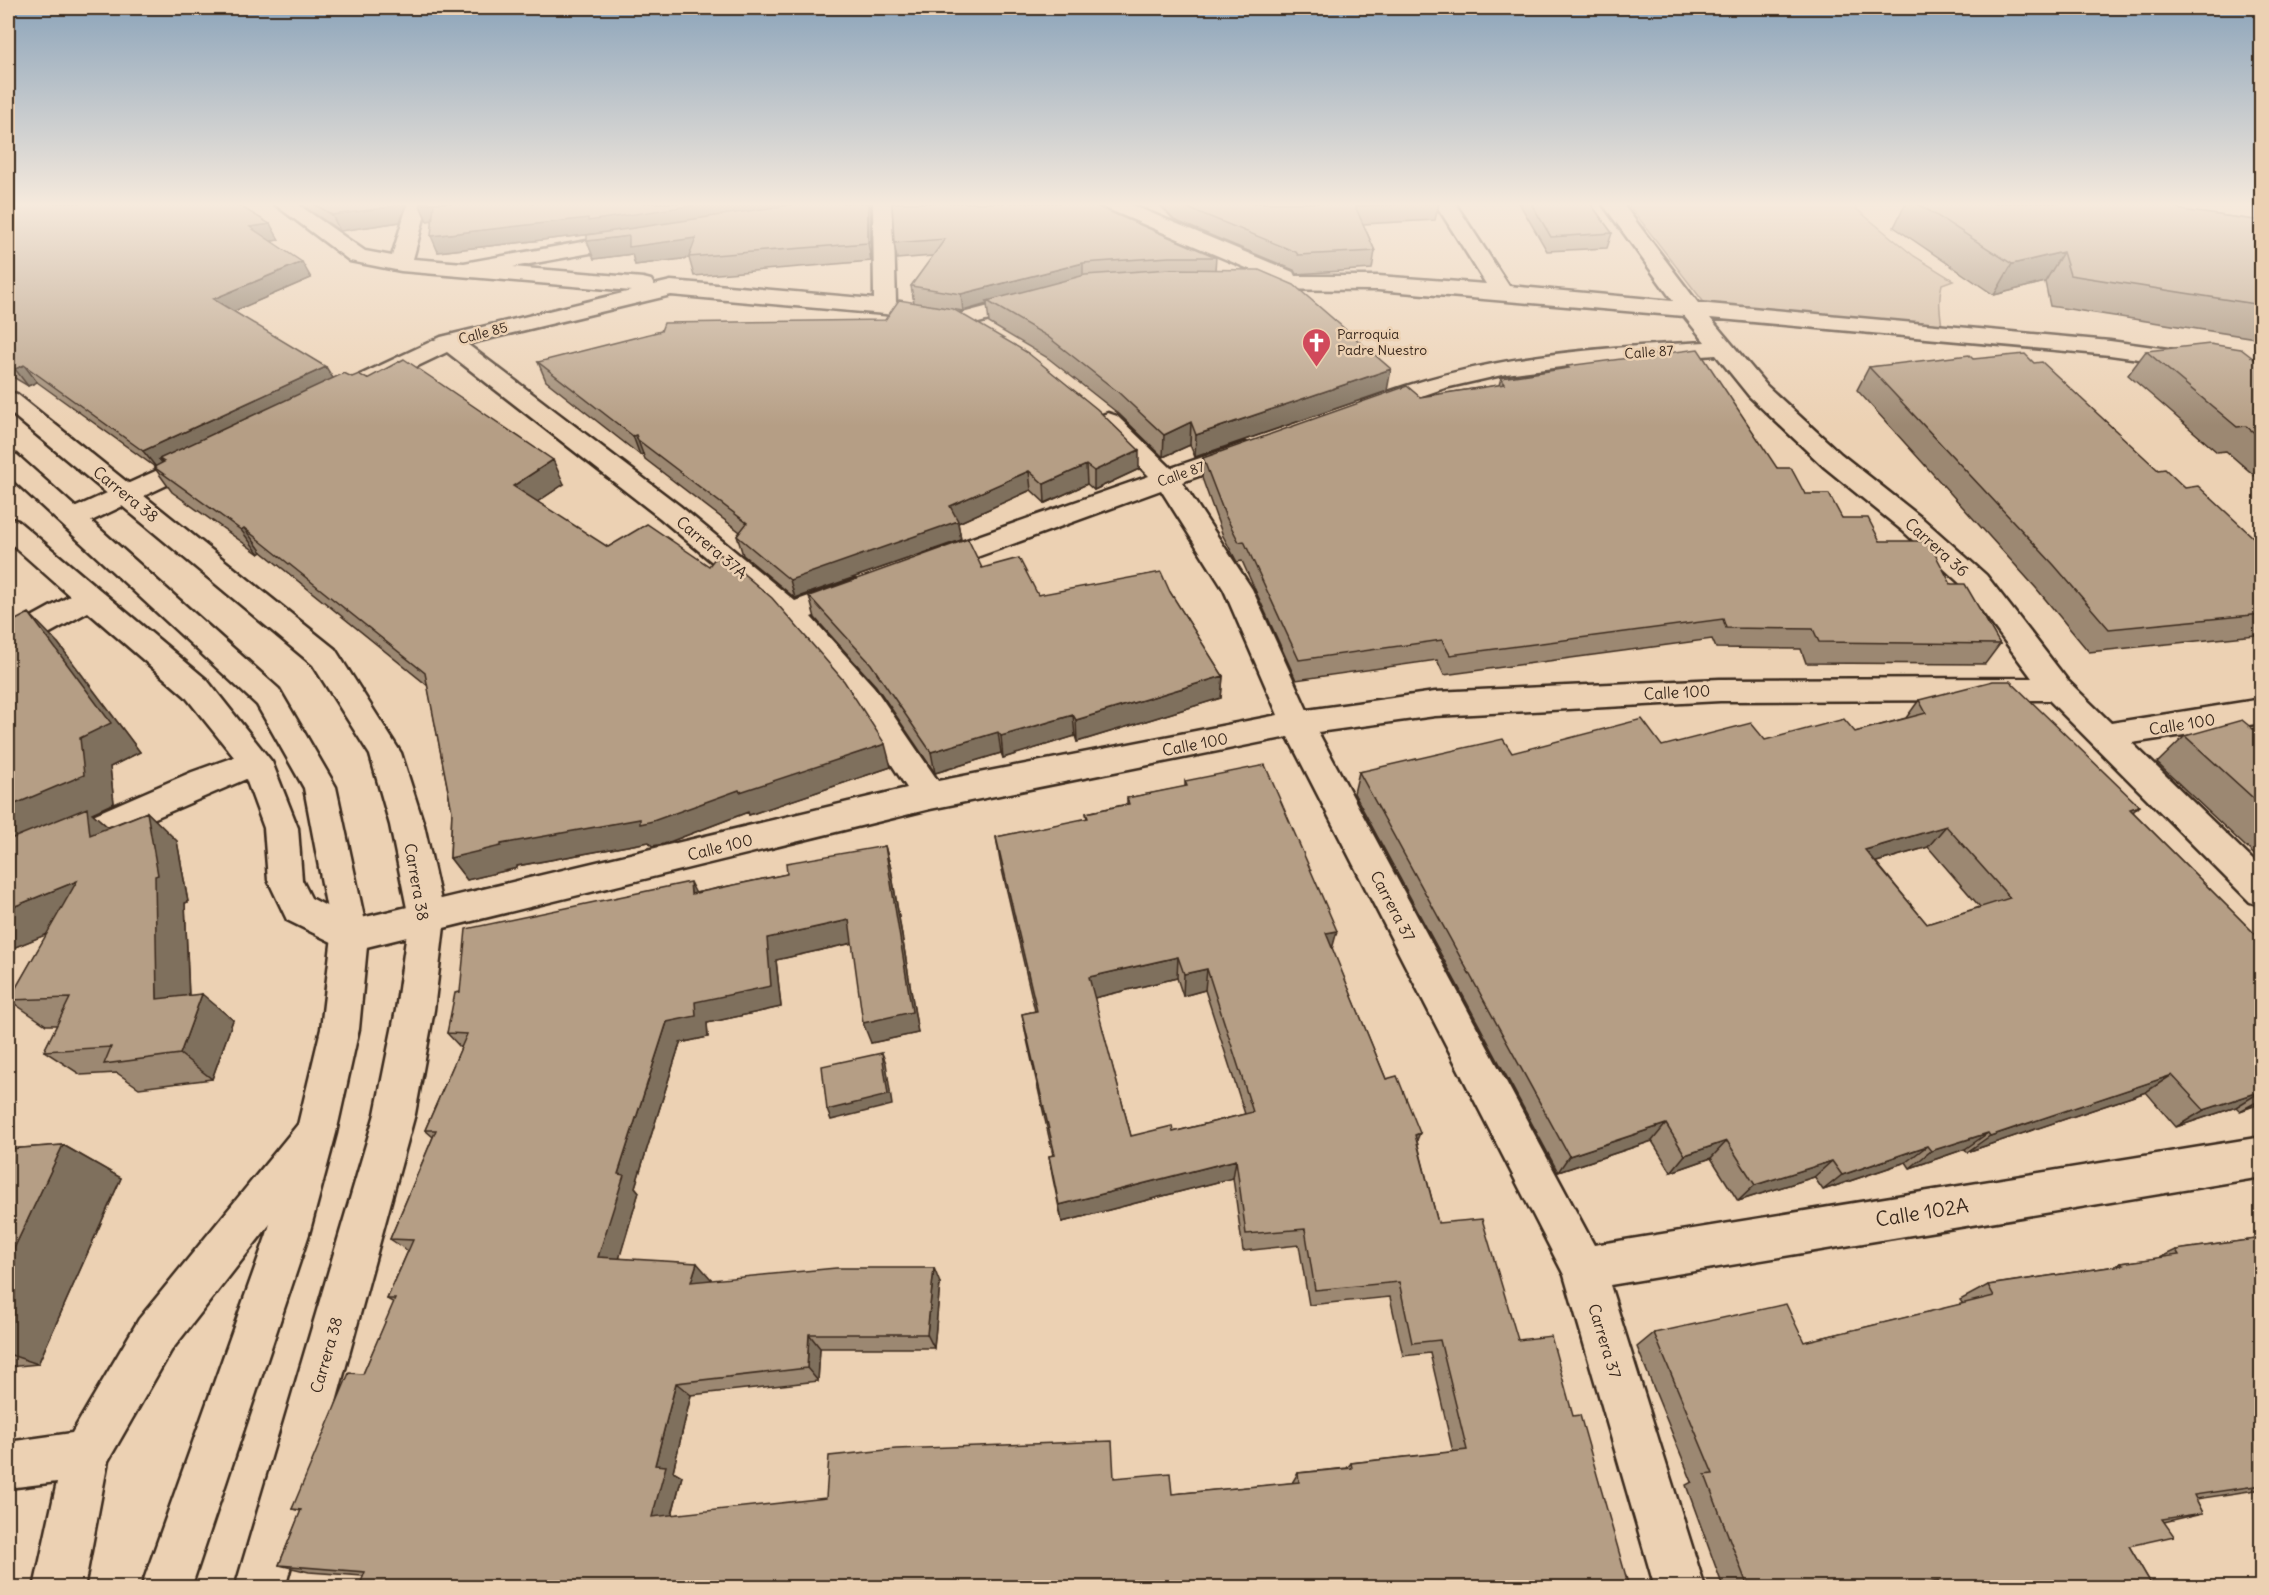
<svg xmlns="http://www.w3.org/2000/svg" width="2269" height="1595" font-family="Delius,sans-serif">
<rect width="100%" height="100%" fill="#ecd1b3"/>
<filter id="ink" filterUnits="userSpaceOnUse"><feTurbulence type="fractalNoise" baseFrequency=".0167" numOctaves="2"/><feDisplacementMap in="SourceGraphic" scale="12" xChannelSelector="R" yChannelSelector="G"/><feConvolveMatrix kernelMatrix="1 2 1 2 8 2 1 2 1" color-interpolation-filters="sRGB"/></filter>
<g filter="url(#ink)">
<!-- green -->
<path fill="#ccb398" stroke="#846e5b" stroke-width="1.5" d="M 1627,203 L 1849,203 L 1914,256 L 1953,280 L 1942,284 C 1938,299 1940,312 1942,327 L 1706,305 Z"/>
<g fill="none" stroke-linecap="round" stroke-linejoin="round">
<defs>
<path id="minor" d="M 273,203 L 296,203 L 365,251 L 392,256 L 408,203 L 428,203 L 413,259 L 464,263 L 632,233 L 640,234 L 643,239 L 640,244 L 513,267 L 643,278 L 651,280 L 654,285 L 671,281 L 874,299 L 873,203 L 893,203 L 896,302 L 944,311 L 947,316 L 944,321 L 936,323 L 885,314 L 671,295 L 467,344 L 680,506 L 795,601 L 854,580 L 864,583 L 868,590 L 864,597 L 811,617 L 874,687 L 938,781 L 1278,715 L 1224,590 L 1161,490 L 941,570 L 931,572 L 921,570 L 917,563 L 921,556 L 1149,476 L 1095,421 L 1099,416 L 1108,413 L 1117,416 L 1171,468 L 1244,443 L 1253,445 L 1257,451 L 1253,457 L 1182,482 L 1252,589 L 1307,710 L 1435,692 L 1720,679 L 2032,678 L 1966,589 L 1903,531 L 1823,466 L 1749,396 L 1716,355 L 1577,365 L 1506,374 L 1445,388 L 1372,413 L 1363,411 L 1360,406 L 1363,401 C 1481,356 1581,349 1705,342 L 1684,316 L 1378,290 L 1243,289 L 1235,287 L 1232,282 L 1235,277 L 1263,275 L 1103,207 L 1100,203 L 1127,203 L 1293,272 L 1295,276 L 1378,276 L 1486,284 L 1435,203 L 1455,203 L 1509,286 L 1673,301 L 1602,203 L 1622,203 L 1698,303 L 2110,341 L 2262,362 L 2262,376 L 2110,355 L 1710,318 L 1767,386 L 1841,454 L 1923,519 L 1986,575 L 2068,681 L 2111,723 L 2262,699 L 2262,723 L 2132,743 L 2262,869 L 2262,906 L 2250,902 L 2049,700 L 1720,701 L 1435,716 L 1318,732 L 1594,1245 L 2262,1137 L 2262,1177 L 1610,1285 L 1705,1588 L 1655,1588 L 1564,1275 L 1288,737 L 930,809 L 350,951 L 287,920 L 268,880 L 264,828 L 246,779 L 8,881 L 8,852 L 192,772 L 234,757 L 185,696 L 88,612 L 19,650 L 8,653 L 8,630 L 70,596 L 8,541 L 8,518 L 18,521 L 207,680 L 272,762 L 298,828 L 302,880 L 311,898 L 353,920 L 907,788 L 852,703 L 781,620 L 660,518 L 447,352 L 378,385 L 369,387 L 360,385 L 357,380 L 360,375 L 441,337 L 631,291 L 401,271 L 350,261 Z
M 1031,295 L 1039,297 L 1042,302 L 1039,307 L 963,327 L 955,325 L 951,320 L 955,315 Z
M 202,450 L 211,452 L 215,458 L 211,464 L 83,525 L 73,528 L 63,525 L 59,519 L 63,513 Z
M 313,1118 L 327,1123 L 333,1137 L 327,1151 L 171,1351 L 108,1461 L 84,1588 L 34,1588 L 57,1482 L 8,1488 L 8,1442 L 72,1433 L 139,1319 L 299,1123 Z"/>
<path id="major" d="M 8,392 L 17,394 L 335,649 L 401,753 L 424,825 L 445,918 L 434,1010 L 415,1114 L 285,1588 L 235,1588 L 375,1114 L 396,1010 L 409,918 L 390,825 L 370,755 L 313,665 L 8,411 Z
M 8,453 L 17,455 L 279,689 L 336,787 L 368,936 L 359,1029 L 336,1133 L 309,1234 L 191,1588 L 141,1588 L 267,1234 L 296,1133 L 321,1029 L 332,936 L 304,788 L 257,705 L 8,475 Z"/>
</defs>
<!-- minor casing -->
<use href="#minor" stroke="#3b2a1e" stroke-width="5"/>
<!-- major casing -->
<use href="#major" stroke="#3b2a1e" stroke-width="5"/>
<!-- minor -->
<use href="#minor" fill="#ecd1b3" fill-rule="evenodd"/>
<!-- major -->
<use href="#major" fill="#ecd1b3" fill-rule="evenodd"/>
</g>
<!-- wall -->
<path fill="#9c8872" stroke="#3b2a1e" stroke-width="1.5" fill-rule="evenodd" d="M 8,203 L 270,224 L 279,240 L 271,241 L 311,278 L 233,311 L 333,378 L 352,377 L 564,484 L 537,502 L 891,767 L 749,815 L 748,812 L 664,844 L 652,846 L 649,842 L 517,866 L 517,868 L 467,880 L 450,858 L 452,811 L 428,686 L 262,552 L 259,554 L 172,492 L 154,467 L 155,467 L 37,382 L 28,386 L 8,374 Z
M 299,203 L 406,203 L 400,222 L 340,231 Z
M 421,203 L 869,203 L 871,211 L 871,261 L 694,276 L 689,258 L 635,265 L 632,254 L 594,259 L 587,241 L 593,234 L 438,252 L 432,220 L 427,221 L 420,205 Z
M 892,203 L 1216,257 L 1215,270 L 1387,391 L 1195,457 L 1190,445 L 1163,457 L 1119,414 L 1048,358 L 989,323 L 987,304 L 963,311 L 914,303 L 911,286 L 933,256 L 897,259 L 894,243 Z
M 1158,203 L 1439,203 L 1435,220 L 1363,224 L 1375,251 L 1372,269 L 1296,274 L 1294,270 L 1174,220 Z
M 1519,203 L 1590,203 L 1612,233 L 1607,248 L 1547,251 Z
M 1906,203 L 2171,203 L 2181,210 L 2262,221 L 2262,339 L 2050,306 L 2045,282 L 1994,295 L 1894,227 Z
M 2146,351 L 2262,365 L 2262,482 L 2226,451 L 2217,452 L 2128,375 Z
M 1973,359 L 2158,470 L 2185,488 L 2253,537 L 2262,537 L 2262,638 L 2259,638 L 2256,635 L 2089,652 L 2036,588 L 1857,390 L 1869,367 Z
M 538,362 L 1139,469 L 1094,490 L 1087,484 L 1045,503 L 1031,490 L 958,523 L 961,540 L 795,598 L 743,555 L 737,536 L 740,532 L 645,459 L 643,454 L 640,455 L 546,381 Z
M 1567,366 L 1777,468 L 1805,494 L 1842,518 L 1951,584 L 2000,644 L 1985,664 L 1806,663 L 1801,649 L 1716,648 L 1712,639 L 1444,675 L 1437,660 L 1296,680 L 1242,561 L 1237,562 L 1223,536 L 1202,478 L 1203,458 L 1420,397 L 1499,385 L 1501,378 L 1566,369 Z
M 982,568 L 1038,595 L 1170,592 L 1223,676 L 1221,698 L 1077,742 L 1075,736 L 1003,758 L 1001,753 L 935,773 L 876,686 L 815,618 L 809,596 Z
M 8,624 L 58,643 L 140,752 L 110,767 L 114,803 L 92,813 L 108,827 L 147,812 L 177,841 L 188,902 L 185,903 L 189,996 L 233,1020 L 212,1079 L 139,1088 L 117,1073 L 81,1075 L 44,1051 L 57,1025 L 46,1025 L 9,1000 L 47,934 L 8,950 Z
M 1919,700 L 2133,812 L 2262,941 L 2262,1103 L 2240,1111 L 2236,1107 L 2176,1127 L 2146,1092 L 1967,1152 L 1965,1149 L 1910,1168 L 1906,1162 L 1823,1190 L 1814,1177 L 1738,1201 L 1711,1158 L 1671,1172 L 1652,1141 L 1558,1172 L 1354,793 L 1359,772 L 1512,753 L 1662,746 L 1765,740 L 1855,732 L 1906,718 ZM 1928,847 L 1980,907 L 1927,924 L 1876,862 Z
M 2262,727 L 2262,862 L 2157,763 L 2185,736 L 2253,729 Z
M 1185,781 L 1332,949 L 1386,1079 L 1417,1141 L 1438,1223 L 1518,1340 L 1573,1416 L 1629,1587 L 363,1576 L 309,1572 L 279,1565 L 301,1511 L 292,1509 L 363,1374 L 394,1303 L 387,1299 L 408,1251 L 390,1239 L 433,1137 L 425,1130 L 461,1048 L 447,1033 L 460,992 L 695,893 L 787,874 L 885,846 L 891,869 L 918,1033 L 871,1043 L 853,943 L 776,960 L 781,1007 L 707,1023 L 708,1037 L 680,1043 L 635,1187 L 639,1192 L 619,1258 L 711,1279 L 710,1281 L 940,1283 L 934,1348 L 820,1348 L 818,1381 L 691,1395 L 673,1471 L 682,1476 L 672,1515 L 1114,1478 L 1172,1494 L 1292,1483 L 1298,1473 L 1347,1468 L 1351,1463 L 1453,1452 L 1430,1353 L 1403,1356 L 1390,1297 L 1309,1305 L 1299,1245 L 1243,1251 L 1233,1178 L 1062,1222 L 1052,1174 L 1049,1156 L 1053,1155 L 1026,1035 L 1022,1014 L 1035,1011 L 1000,861 L 996,837 L 1087,819 L 1086,813 L 1127,804 L 1127,798 L 1185,787 ZM 1177,978 L 1183,996 L 1205,990 L 1245,1114 L 1173,1132 L 1131,1136 L 1094,998 Z
M 63,1145 L 121,1178 L 38,1364 L 8,1367 L 8,1149 Z
M 2262,1238 L 2262,1489 L 2196,1499 L 2203,1513 L 2164,1522 L 2129,1546 L 2153,1587 L 1723,1587 L 1686,1485 L 1692,1482 L 1637,1347 L 1654,1333 L 1804,1342 L 1963,1304 L 1960,1300 L 1988,1285 L 2116,1266 L 2121,1263 L 2159,1258 L 2176,1250 Z"/>
<!-- shaded-wall -->
<path fill="#7f6f5d" stroke="#3b2a1e" stroke-width="1.5" d="M 394,203 L 406,203 L 400,222 L 340,231 L 332,215 Z
M 434,203 L 441,219 L 427,221 L 420,205 Z
M 709,203 L 818,203 L 594,237 L 593,234 L 438,252 L 431,236 Z
M 868,203 L 869,203 L 871,211 L 871,261 L 868,243 Z
M 270,224 L 279,240 L 260,243 L 250,227 Z
M 629,236 L 696,238 L 689,258 L 635,265 L 632,254 L 594,259 L 587,241 Z
M 2063,252 L 2045,282 L 1994,295 L 2012,264 Z
M 302,262 L 311,278 L 223,316 L 213,299 Z
M 1083,263 L 1083,279 L 987,301 L 987,304 L 963,311 L 961,294 Z
M 24,365 L 37,382 L 28,386 L 15,369 Z
M 326,367 L 336,383 L 159,459 L 163,464 L 156,467 L 143,451 Z
M 1391,369 L 1387,391 L 1195,457 L 1196,435 Z
M 1191,422 L 1190,445 L 1163,457 L 1164,435 Z
M 636,435 L 643,454 L 640,455 L 633,436 Z
M 1139,450 L 1139,469 L 1094,490 L 1094,471 Z
M 553,460 L 564,484 L 525,510 L 513,486 Z
M 1086,465 L 1087,484 L 1045,503 L 1044,484 Z
M 1029,471 L 1031,490 L 958,523 L 961,540 L 795,598 L 790,580 L 950,506 Z
M 244,528 L 262,552 L 259,554 L 241,530 Z
M 29,613 L 58,643 L 140,752 L 110,767 L 114,803 L 92,813 L 118,836 L 8,850 L 8,807 L 80,738 Z
M 1223,676 L 1221,698 L 1077,742 L 1076,720 Z
M 1073,715 L 1075,736 L 1003,758 L 1001,736 Z
M 998,732 L 1001,753 L 935,773 L 931,752 Z
M 885,744 L 891,767 L 749,815 L 748,812 L 664,844 L 652,846 L 649,842 L 517,866 L 517,868 L 467,880 L 450,858 L 501,844 L 739,790 Z
M 2139,806 L 2118,827 L 2130,809 Z
M 147,812 L 177,841 L 188,902 L 185,903 L 190,1025 L 157,999 Z
M 1946,826 L 1928,847 L 1849,870 L 1865,850 Z
M 885,846 L 891,869 L 918,1033 L 871,1043 L 863,1023 Z
M 77,881 L 110,909 L 8,950 L 8,909 Z
M 690,882 L 702,905 L 691,894 Z
M 849,920 L 857,942 L 776,960 L 781,1007 L 707,1023 L 708,1037 L 680,1043 L 635,1187 L 639,1192 L 615,1273 L 598,1257 L 618,1174 L 667,1022 L 695,1002 L 767,938 Z
M 1337,931 L 1331,953 L 1326,933 Z
M 1178,957 L 1177,978 L 1090,999 L 1089,977 Z
M 1207,969 L 1205,990 L 1183,996 L 1184,974 Z
M 202,994 L 233,1020 L 212,1079 L 180,1054 Z
M 882,1053 L 886,1063 L 892,1105 L 831,1120 L 827,1110 Z
M 2172,1075 L 2146,1092 L 1967,1152 L 1990,1136 Z
M 2262,1091 L 2236,1107 L 2176,1127 L 2204,1110 Z
M 2262,1099 L 2262,1103 L 2240,1111 Z
M 1666,1124 L 1652,1141 L 1558,1172 L 1569,1156 Z
M 1420,1133 L 1412,1152 L 1415,1135 Z
M 1988,1133 L 1965,1149 L 1910,1168 L 1931,1151 Z
M 1727,1141 L 1711,1158 L 1671,1172 L 1685,1155 Z
M 63,1145 L 121,1178 L 38,1364 L 8,1354 L 8,1261 Z
M 1927,1146 L 1906,1162 L 1823,1190 L 1842,1175 Z
M 1236,1160 L 1233,1178 L 1062,1222 L 1059,1205 Z
M 1832,1161 L 1814,1177 L 1738,1201 L 1755,1185 Z
M 697,1263 L 711,1279 L 705,1298 L 691,1282 Z
M 934,1268 L 940,1283 L 934,1348 L 927,1334 Z
M 809,1334 L 820,1348 L 818,1381 L 807,1368 Z
M 676,1383 L 691,1395 L 673,1471 L 682,1476 L 669,1526 L 652,1517 L 655,1465 Z"/>
<!-- building -->
<path fill="#b59e85" stroke="#3b2a1e" stroke-width="1.5" fill-rule="evenodd" d="M 8,203 L 235,203 L 270,224 L 250,227 L 302,262 L 213,299 L 326,367 L 143,451 L 24,365 L 15,369 L 8,365 Z
M 313,203 L 394,203 L 392,207 L 332,215 Z
M 421,203 L 709,203 L 588,221 L 588,218 L 431,236 L 434,203 L 420,205 Z
M 803,203 L 868,203 L 868,243 L 689,257 L 696,238 L 629,247 L 629,236 L 587,241 L 587,235 Z
M 892,203 L 1089,203 L 1216,257 L 1169,257 L 1083,263 L 961,294 L 911,286 L 945,239 L 894,243 Z
M 1176,203 L 1427,203 L 1355,206 L 1375,251 L 1298,255 L 1296,252 Z
M 1531,203 L 1590,203 L 1612,233 L 1551,237 Z
M 1917,203 L 2171,203 L 2181,210 L 2262,221 L 2262,305 L 2070,275 L 2063,252 L 2012,264 Z
M 1170,269 L 1259,270 L 1294,285 L 1391,369 L 1196,435 L 1191,422 L 1164,435 L 1118,392 L 1047,336 L 987,301 L 1085,275 Z
M 899,300 L 953,309 L 1028,353 L 1097,409 L 1139,450 L 1094,471 L 1086,465 L 1044,484 L 1029,471 L 950,506 L 958,521 L 790,580 L 737,536 L 747,523 L 638,440 L 636,435 L 633,436 L 538,362 L 661,331 L 664,323 L 885,320 Z
M 2210,344 L 2241,349 L 2262,365 L 2262,439 L 2246,426 L 2237,427 L 2146,351 Z
M 1698,349 L 1777,468 L 1791,468 L 1805,494 L 1829,494 L 1842,518 L 1868,518 L 1880,541 L 1928,541 L 1951,584 L 1965,584 L 2000,644 L 1819,642 L 1813,629 L 1726,628 L 1723,619 L 1450,655 L 1442,640 L 1299,660 L 1244,541 L 1239,542 L 1225,515 L 1203,458 L 1407,386 L 1420,397 L 1505,384 L 1501,378 L 1569,368 L 1567,366 Z
M 2025,354 L 2034,363 L 2042,362 L 2158,470 L 2165,469 L 2185,488 L 2198,486 L 2253,537 L 2262,537 L 2262,614 L 2109,629 L 2054,565 L 1869,367 L 1969,355 L 1973,359 Z
M 404,359 L 553,460 L 513,486 L 608,547 L 647,524 L 709,566 L 719,553 L 772,598 L 844,681 L 885,744 L 740,792 L 739,790 L 653,821 L 640,824 L 640,819 L 501,844 L 501,846 L 450,858 L 452,811 L 425,673 L 244,528 L 241,530 L 154,467 L 164,462 L 159,459 L 344,373 L 352,377 L 359,374 L 367,379 Z
M 968,539 L 982,568 L 1019,558 L 1038,595 L 1161,572 L 1170,592 L 1223,676 L 1076,720 L 1073,715 L 1001,736 L 998,732 L 931,752 L 871,664 L 809,596 Z
M 29,613 L 111,723 L 80,738 L 84,775 L 8,807 L 8,624 Z
M 1993,681 L 2010,681 L 2139,806 L 2130,809 L 2262,941 L 2262,1091 L 2204,1110 L 2172,1075 L 1990,1136 L 1988,1133 L 1931,1151 L 1927,1146 L 1842,1175 L 1832,1161 L 1755,1185 L 1727,1141 L 1685,1155 L 1666,1124 L 1569,1156 L 1359,772 L 1503,739 L 1512,753 L 1642,719 L 1662,746 L 1751,723 L 1765,740 L 1844,719 L 1855,732 L 1926,713 L 1919,700 ZM 1946,826 L 2010,898 L 1927,924 L 1865,850 Z
M 2242,720 L 2253,729 L 2262,727 L 2262,806 L 2185,736 Z
M 1265,765 L 1337,931 L 1326,933 L 1386,1079 L 1397,1076 L 1420,1133 L 1415,1135 L 1438,1223 L 1482,1219 L 1518,1340 L 1551,1336 L 1573,1416 L 1580,1415 L 1629,1587 L 359,1587 L 365,1572 L 279,1565 L 301,1510 L 292,1509 L 349,1373 L 363,1374 L 395,1299 L 387,1299 L 413,1240 L 390,1239 L 436,1130 L 425,1130 L 467,1034 L 447,1033 L 455,993 L 460,992 L 466,929 L 690,882 L 691,894 L 787,874 L 786,863 L 885,846 L 912,1012 L 863,1023 L 849,920 L 767,938 L 771,986 L 695,1002 L 696,1016 L 667,1022 L 618,1174 L 624,1175 L 598,1257 L 697,1263 L 691,1282 L 836,1268 L 934,1268 L 927,1334 L 809,1334 L 807,1368 L 676,1383 L 655,1465 L 666,1466 L 652,1517 L 826,1498 L 829,1456 L 896,1449 L 1112,1441 L 1114,1478 L 1170,1473 L 1172,1494 L 1299,1482 L 1298,1473 L 1352,1468 L 1351,1463 L 1467,1450 L 1440,1340 L 1412,1343 L 1399,1282 L 1315,1290 L 1305,1229 L 1246,1234 L 1236,1160 L 1059,1205 L 1049,1156 L 1055,1155 L 1022,1014 L 1037,1011 L 996,837 L 1088,818 L 1086,813 L 1129,804 L 1127,798 L 1187,786 L 1185,781 ZM 1178,957 L 1184,974 L 1207,969 L 1253,1112 L 1173,1132 L 1172,1126 L 1131,1136 L 1089,977 Z
M 87,808 L 90,835 L 147,812 L 158,875 L 155,876 L 157,999 L 202,994 L 180,1054 L 104,1064 L 111,1047 L 44,1051 L 70,998 L 9,1000 L 77,881 L 8,909 L 8,840 Z
M 882,1053 L 888,1095 L 827,1110 L 822,1066 Z
M 63,1145 L 8,1261 L 8,1149 Z
M 2262,1238 L 2262,1485 L 2194,1495 L 2203,1513 L 2162,1519 L 2174,1536 L 2129,1546 L 2153,1587 L 1941,1587 L 1938,1581 L 1910,1587 L 1748,1587 L 1705,1475 L 1713,1474 L 1654,1333 L 1786,1304 L 1804,1342 L 1994,1296 L 1988,1285 L 2123,1265 L 2121,1263 L 2179,1255 L 2176,1250 Z"/>
</g>
<!-- sky -->
<linearGradient id="sky" x2="0" y2="1"><stop stop-color="#8ca4ba"/><stop offset="0.48" stop-color="#f6eadd"/><stop offset="1" stop-color="#f6eadd" stop-opacity="0"/></linearGradient>
<rect width="2269" height="426" fill="url(#sky)"/>
<!-- icons -->
<defs>
<symbol id="church-pin" viewBox="-11 -11 22 30"><path d="M0 17L-7.5 6A9.5 9.5 0 1 1 7.5 6Z" fill="#d1495b" stroke="#ecd1b3"/><path d="M-1.2-6h2.4v3.5h3.3v2.4h-3.3V6h-2.4V-.1h-3.3v-2.4h3.3Z" fill="#fff"/></symbol>
</defs>
<g fill-rule="evenodd">
<use href="#church-pin" x="1300" y="326" width="33" height="45"/>
</g>
<g text-anchor="middle" dominant-baseline="central" stroke-width="5" stroke-linejoin="round" paint-order="stroke">
<!-- far-street labels -->
<g font-size="14" fill="#3b2a1e" stroke="#ecd1b3">
<text transform="translate(483 333) rotate(-15)">Calle 85</text>
<text transform="translate(1649 352) rotate(-4)">Calle 87</text>
<text transform="translate(1181 474) rotate(-20)">Calle 87</text>
</g>
<!-- far-poi labels -->
<g font-size="14" fill="#3b2a1e" stroke="#ecd1b3" text-anchor="start">
<text x="1337" y="334">Parroquia<tspan x="1337" dy="16">Padre Nuestro</tspan></text>
</g>
<!-- street labels -->
<g font-size="16" fill="#3b2a1e" stroke="#ecd1b3">
<text transform="translate(126 494) rotate(39)">Carrera 38</text>
<text transform="translate(712 547) rotate(40)">Carrera 37A</text>
<text transform="translate(1937 547) rotate(42)">Carrera 36</text>
<text transform="translate(1677 692) rotate(-3)">Calle 100</text>
<text transform="translate(2182 724) rotate(-9)">Calle 100</text>
<text transform="translate(1195 744) rotate(-11)">Calle 100</text>
<text transform="translate(720 847) rotate(-14)">Calle 100</text>
<text transform="translate(417 882) rotate(80)">Carrera 38</text>
<text transform="translate(1393 906) rotate(62)">Carrera 37</text>
<text transform="translate(1605 1341) rotate(73)">Carrera 37</text>
<text transform="translate(326 1355) rotate(-74)">Carrera 38</text>
</g>
<!-- near-street labels -->
<g font-size="20" fill="#3b2a1e" stroke="#ecd1b3">
<text transform="translate(1922 1212) rotate(-9)">Calle 102A</text>
</g>
</g>
<!-- margin -->
<rect width="2269" height="1595" fill="none" stroke="#ecd1b3" stroke-width="30"/>
<rect x="15" y="15" width="2239" height="1565" fill="none" stroke="#3b2a1e" stroke-width="2" filter="url(#ink)"/>
</svg>
